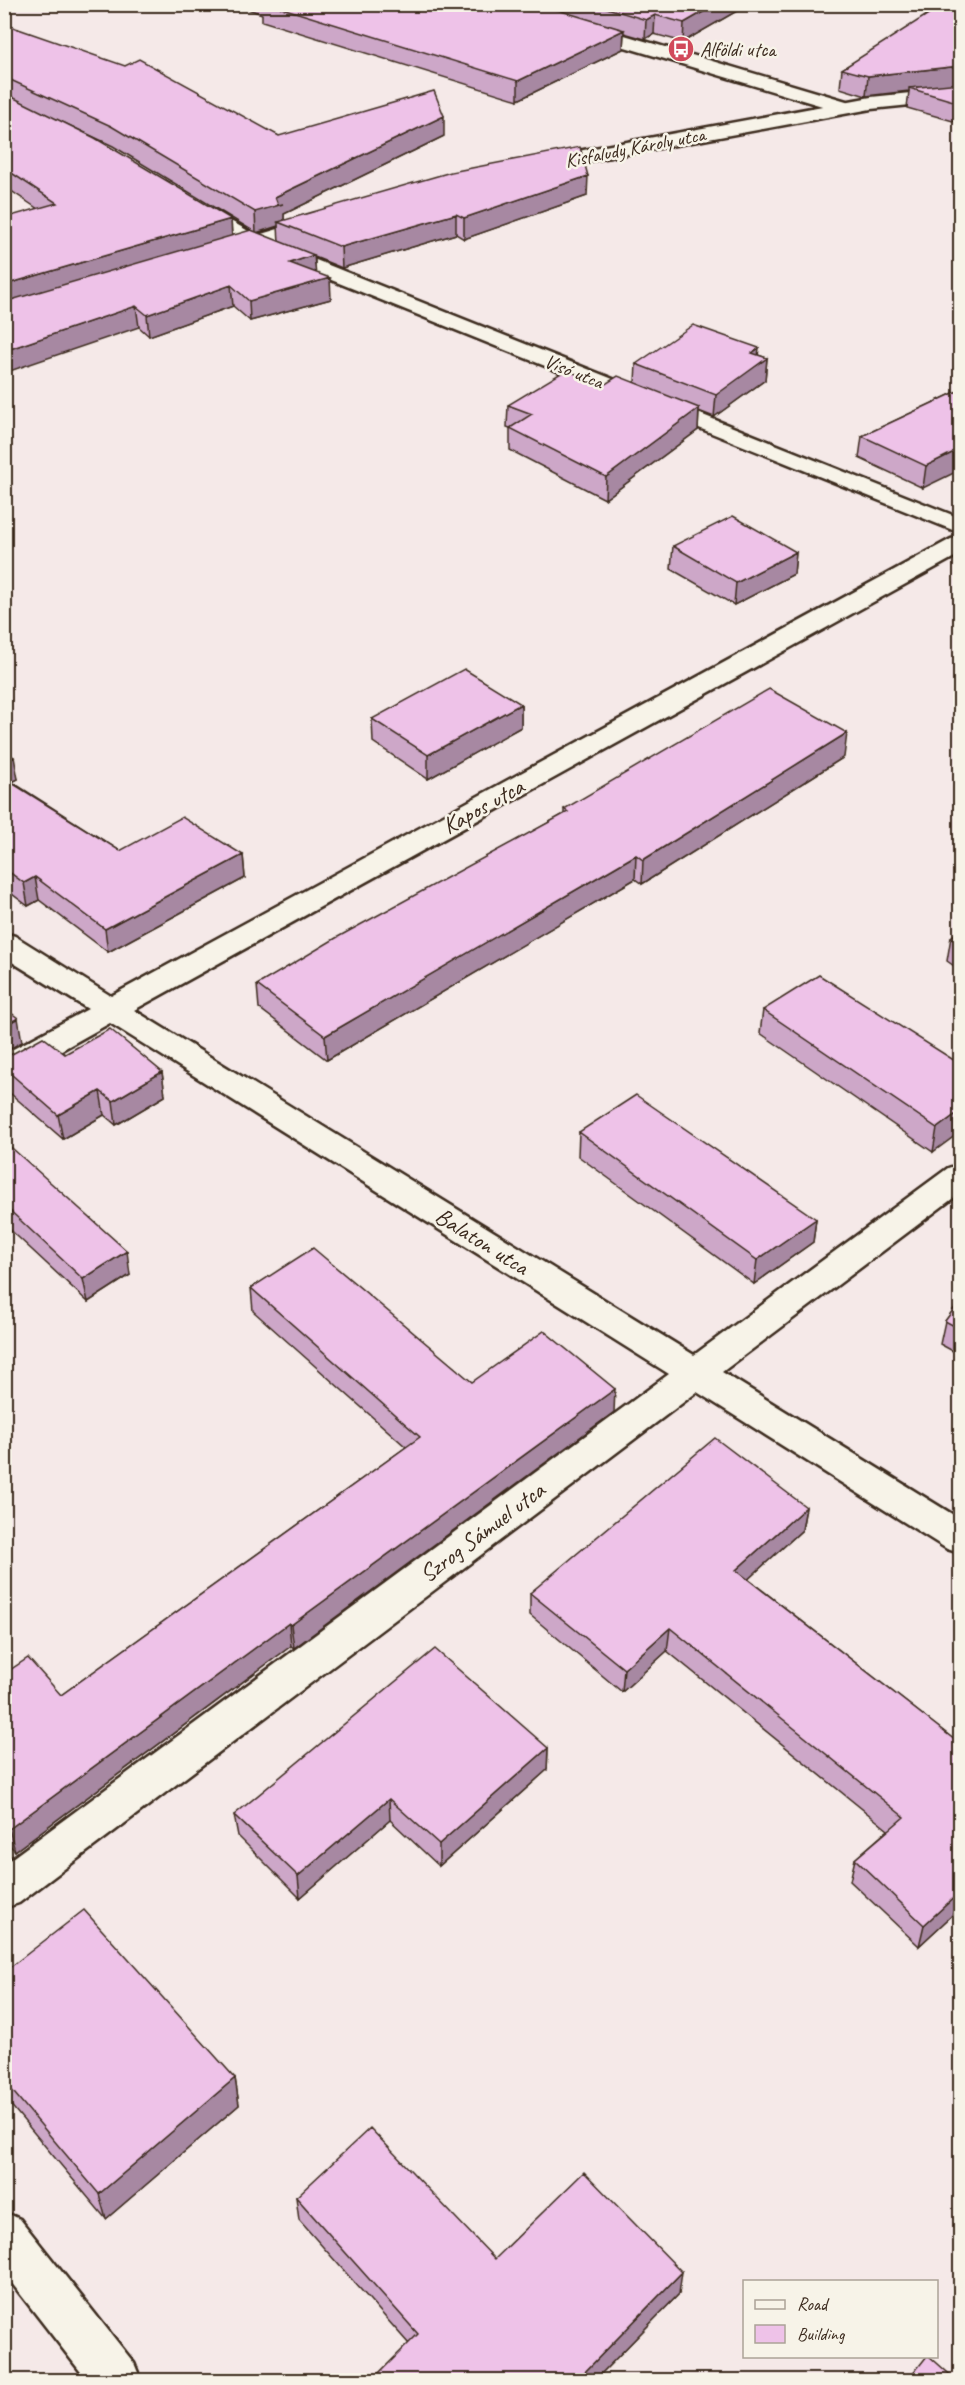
<svg xmlns="http://www.w3.org/2000/svg" width="965" height="2385" font-family="Caveat,sans-serif">
	<style>
		.lines { fill: none; stroke-linecap: round; stroke-linejoin: round }
		.street-casing { stroke: #3b2a1e; stroke-width: 5 }
		.secondary-casing { stroke: #3b2a1e; stroke-width: 5 }
		.street { fill: #f7f3e8; fill-rule: evenodd }
		.secondary { fill: #f7f3e8; fill-rule: evenodd }
		.wall { fill: #cda7c8; stroke: #3b2a1e; stroke-width: 1.5; fill-rule: evenodd }
		.shaded-wall { fill: #a788a2; stroke: #3b2a1e; stroke-width: 1.5 }
		.building { fill: #eec2e8; stroke: #3b2a1e; stroke-width: 1.5 }
		.labels { text-anchor: middle; stroke-width: 5; stroke-linejoin: round; paint-order: stroke }
		.far-poi-label { font-size: 20px; fill: #3b2a1e; stroke: #f7f3e8; text-anchor: start }
		.far-street-label { font-size: 20px; fill: #3b2a1e; stroke: #f7f3e8 }
		.street-label { font-size: 24px; fill: #3b2a1e; stroke: #f7f3e8 }
	</style>
	<rect width="100%" height="100%" fill="#f5e9e8"/>
	<filter id="ink" filterUnits="userSpaceOnUse"><feTurbulence type="fractalNoise" baseFrequency=".0167" numOctaves="2"/><feDisplacementMap in="SourceGraphic" scale="12" xChannelSelector="R" yChannelSelector="G"/><feConvolveMatrix kernelMatrix="1 2 1 2 8 2 1 2 1" color-interpolation-filters="sRGB"/></filter>
	<g filter="url(#ink)">
		<g class="lines">
			<defs>
				<path id="street" d="M492,4h28l333,99 2,4 -2,4h-14l-345,-103z
					M193,200l68,38 699,280v15l-713,-287 -61,-36 -3,-4 3,-4z
					M960,537v17l-826,456 560,345 254,-187 12,-4v29l-238,179 238,147v34l-13,-4 -250,-157 -678,511 -15,5v-44l665,-490 -559,-351 -95,53 -11,3v-25l84,-45 -84,-52v-24l11,3 96,60 840,-457z
					M4,2212l16,7 114,144 7,17h-54l-83,-107z"/>
				<path id="secondary" d="M960,88v12l-89,9 -331,61 -10,-6 10,-6 331,-61z
					M322,216l7,2 3,4 -3,4 -101,30 -7,-2 -3,-4 3,-4z"/>
			</defs>
			<!-- street casing -->
			<use href="#street" class="street-casing"/>
			<!-- secondary casing -->
			<use href="#secondary" class="secondary-casing"/>
			<!-- street -->
			<use href="#street" class="street"/>
			<!-- secondary -->
			<use href="#secondary" class="secondary"/>
		</g>
		<!-- wall -->
		<path class="wall" d="M234,4h515l-66,38 -29,-8 -9,5 -21,-6 -1,16 -105,51 -256,-79v-7z
			M960,4v119l-53,-15 2,-17 -43,5 -26,-8 2,-19z
			M4,24l275,112h165l-160,78v6l303,-24 -123,43 -8,-5 -114,34 -27,-11v15l16,27 -81,22 -17,-15 -84,30 -10,-9 -101,-118 -34,-23zM64,123l49,23 142,86 -23,4 -1,-17zM278,226l1,16 -22,-9z
			M758,355l9,3 -2,22 -51,37 -15,-6 -1,19 -93,69 -95,-49v-22l-3,-1 1,-22 96,-20 31,-3 1,-18z
			M960,390l-37,98 -64,-30 3,-22z
			M673,546l123,6 -2,22 -60,31 -63,-36z
			M521,704v23l-93,52 -55,-37 -1,-23z
			M4,750l14,29 -6,3 108,69 123,4 2,23 -137,74 -69,-52 -11,6 -24,-18z
			M844,757l-202,127 -7,-5 -308,181 -68,-52 -2,-23 307,-171v-5z
			M960,931v39l-13,-9 4,-24z
			M763,1010l197,54 -27,88 -173,-119z
			M65,1054l97,18 3,24 -49,29 -12,-10 -41,24 -59,-51v-32z
			M579,1132l237,87 -3,23 -59,42 -176,-128z
			M4,1141l126,134 -42,27 -84,-78z
			M251,1288l221,94 142,30 -320,236 -3,-2 -276,205 -11,-12v-165l57,21 345,-248 -153,-136z
			M960,1301v54l-20,-11 5,-23z
			M806,1507l-4,23 -54,49 212,165v164l-41,38 -69,-65 5,-22 33,-29 -221,-179 -45,41 -92,-77v-22z
			M548,1748l-1,22 -108,96 -49,-46 -90,78 -62,-62 -4,-21z
			M4,1972l231,106 4,27 -133,114 -102,-122z
			M296,2197l199,62 184,35 -84,86h-223l37,-36 -110,-124z"/>
		<!-- shaded-wall -->
		<path class="shaded-wall" d="M717,4h32l-66,38 1,-19z
			M655,15l-1,19 -9,5 1,-19z
			M624,30l-1,19 -105,51v-19z
			M960,66v20l-51,2v3l-43,5 2,-20z
			M444,116v20l-160,78v10l-6,-2v4l-22,7 -1,-21 20,-15z
			M588,176l-1,20 -123,43v-21z
			M456,214v20l-114,34 -1,-21z
			M231,219l1,21 -228,67v-22z
			M314,255l2,21 -26,-13z
			M330,278l1,21 -81,22 -1,-20z
			M231,285l2,21 -84,30 -2,-21z
			M136,306l3,21 -135,46v-22z
			M759,348l-2,17 10,-7 -2,22 -51,37 2,-22 36,-42z
			M699,408l-1,22 -93,69 1,-22z
			M960,449v21l-37,18 3,-22z
			M796,552l-2,22 -60,31 2,-22z
			M521,704v23l-93,52v-24z
			M847,733l-3,24 -202,127 1,-24z
			M14,757l4,22 -14,7v-25z
			M243,855l2,23 -137,74 -3,-23z
			M636,855l-1,24 -308,181 -2,-24z
			M35,877l4,23 -11,6 -4,-23z
			M18,1018l4,24 -18,10v-26z
			M162,1072l3,24 -49,29 -3,-24z
			M100,1091l4,24 -41,24 -5,-24z
			M960,1111v21l-27,20 4,-24z
			M816,1219l-3,23 -59,42 3,-24z
			M127,1251l3,24 -42,27 -5,-23z
			M615,1389l-1,23 -320,236 -3,-23z
			M806,1507l-4,23 -69,63 3,-23z
			M289,1623l2,23 -276,205 -6,-22z
			M670,1628l-3,23 -45,41 2,-23z
			M548,1748l-1,22 -108,96v-22z
			M389,1799l1,21 -90,78 -2,-22z
			M960,1892v16l-41,38 5,-21z
			M235,2078l4,27 -133,114 -7,-25z
			M682,2272l-3,22 -84,86h-18z"/>
		<!-- building -->
		<path class="building" d="M269,4h269l86,26 -106,51z
			M594,4h123l-33,19 -29,-8 -9,5z
			M944,4h16v62l-92,10 -26,-7z
			M4,24l121,42 14,-7 140,77 155,-45 10,25 -169,81 3,8 5,-1 -28,8 -144,-86 -107,-49z
			M960,83v20l-51,-15z
			M4,93l91,45 136,81 -227,66v-67l53,-15 -53,-35z
			M580,147l8,29 -124,42 -8,-4 -115,33 -63,-25 173,-50z
			M251,230l63,25 -24,8 40,15 -81,23 -18,-16 -84,30 -11,-9 -132,45v-49z
			M693,325l66,23 -7,5 15,5 -51,37 -80,-31z
			M566,370l38,15 14,-9 81,32 -93,69 -96,-49 22,-14 -24,-9z
			M960,390v59l-34,17 -64,-30z
			M733,516l63,36 -60,31 -63,-37z
			M464,669l57,35 -93,51 -56,-36z
			M769,689l78,44 -204,127 -7,-5 -311,181 -68,-51 79,-47 232,-126 -4,-3z
			M4,750l10,7 -10,4z
			M4,778l116,73 62,-34 61,38 -138,74 -70,-52 -11,6 -20,-15z
			M960,931v12l-9,-6z
			M819,975l141,89v47l-23,17 -174,-118z
			M4,1008l14,10 -14,8z
			M110,1029l52,43 -49,29 -13,-10 -42,24 -54,-47v-12l8,-2 31,-17 22,17z
			M636,1095l180,124 -59,41 -178,-128z
			M4,1141l123,110 -44,28 -79,-74z
			M313,1248l159,134 72,-51 71,58 -324,236 -2,-2 -280,206 -5,-5v-150l24,-16 33,37 359,-258 -169,-149z
			M960,1301v28l-15,-8z
			M715,1438l91,69 -70,63 224,174v148l-36,33 -69,-66 49,-42 -234,-189 -46,41 -94,-76z
			M435,1649l113,99 -109,96 -50,-45 -91,77 -64,-61z
			M84,1910l151,168 -136,116 -95,-113v-109z
			M370,2128l125,131 89,-87 98,100 -105,108h-205l46,-46 -122,-137z
			M927,2356h2l27,24h-48z"/>
	</g>
	<!-- icons -->
	<defs>
		<symbol id="bus-disc" viewBox="-11 -11 22 22"><circle r="9.5" fill="#d1495b" stroke="#f7f3e8"/><path d="M-5-6H5V4H4V6H2V4H-2V6H-4V4H-5ZM-3.5-4V0h7V-4ZM-3.5 1.2v1.5H-2V1.2ZM2 1.2v1.5H3.5V1.2Z" fill="#fff"/></symbol>
	</defs>
	<g fill-rule="evenodd">
		<use href="#bus-disc" x="666" y="34" width="30" height="30"/>
	</g>
	<g class="labels">
		<!-- far-poi labels -->
		<g class="far-poi-label">
			<text x="700" y="56">Alföldi utca</text>
		</g>
		<!-- far-street labels -->
		<g class="far-street-label">
			<text transform="translate(635 147) rotate(-11)" y="7">Kisfaludy Károly utca</text>
			<text transform="translate(574 371) rotate(22)" y="7">Visó utca</text>
		</g>
		<!-- street labels -->
		<g class="street-label">
			<text transform="translate(483 806) rotate(-29)" y="8">Kapos utca</text>
			<text transform="translate(482 1241) rotate(32)" y="8">Balaton utca</text>
			<text transform="translate(482 1532) rotate(-37)" y="8">Szrog Sámuel utca</text>
		</g>
	</g>
	<!-- margin -->
	<rect width="965" height="2385" fill="none" stroke="#f7f3e8" stroke-width="24"/>
	<rect x="12" y="12" width="941" height="2361" fill="none" stroke="#3b2a1e" stroke-width="2" filter="url(#ink)"/>
	<!-- legend -->
	<rect x="743" y="2280" width="195" height="78" fill="#f7f3e8" stroke="#aca397" stroke-width="1.5"/>
	<rect x="755" y="2300" width="30" height="9" fill="#f7f3e8" stroke="#aca397" stroke-width="1.5"/>
	<text x="797" y="2310" font-size="18" fill="#3b2a1e">Road</text>
	<rect x="755" y="2325" width="30" height="18" fill="#eec2e8" stroke="#aca397" stroke-width="1.5"/>
	<text x="797" y="2340" font-size="18" fill="#3b2a1e">Building</text>
</svg>
